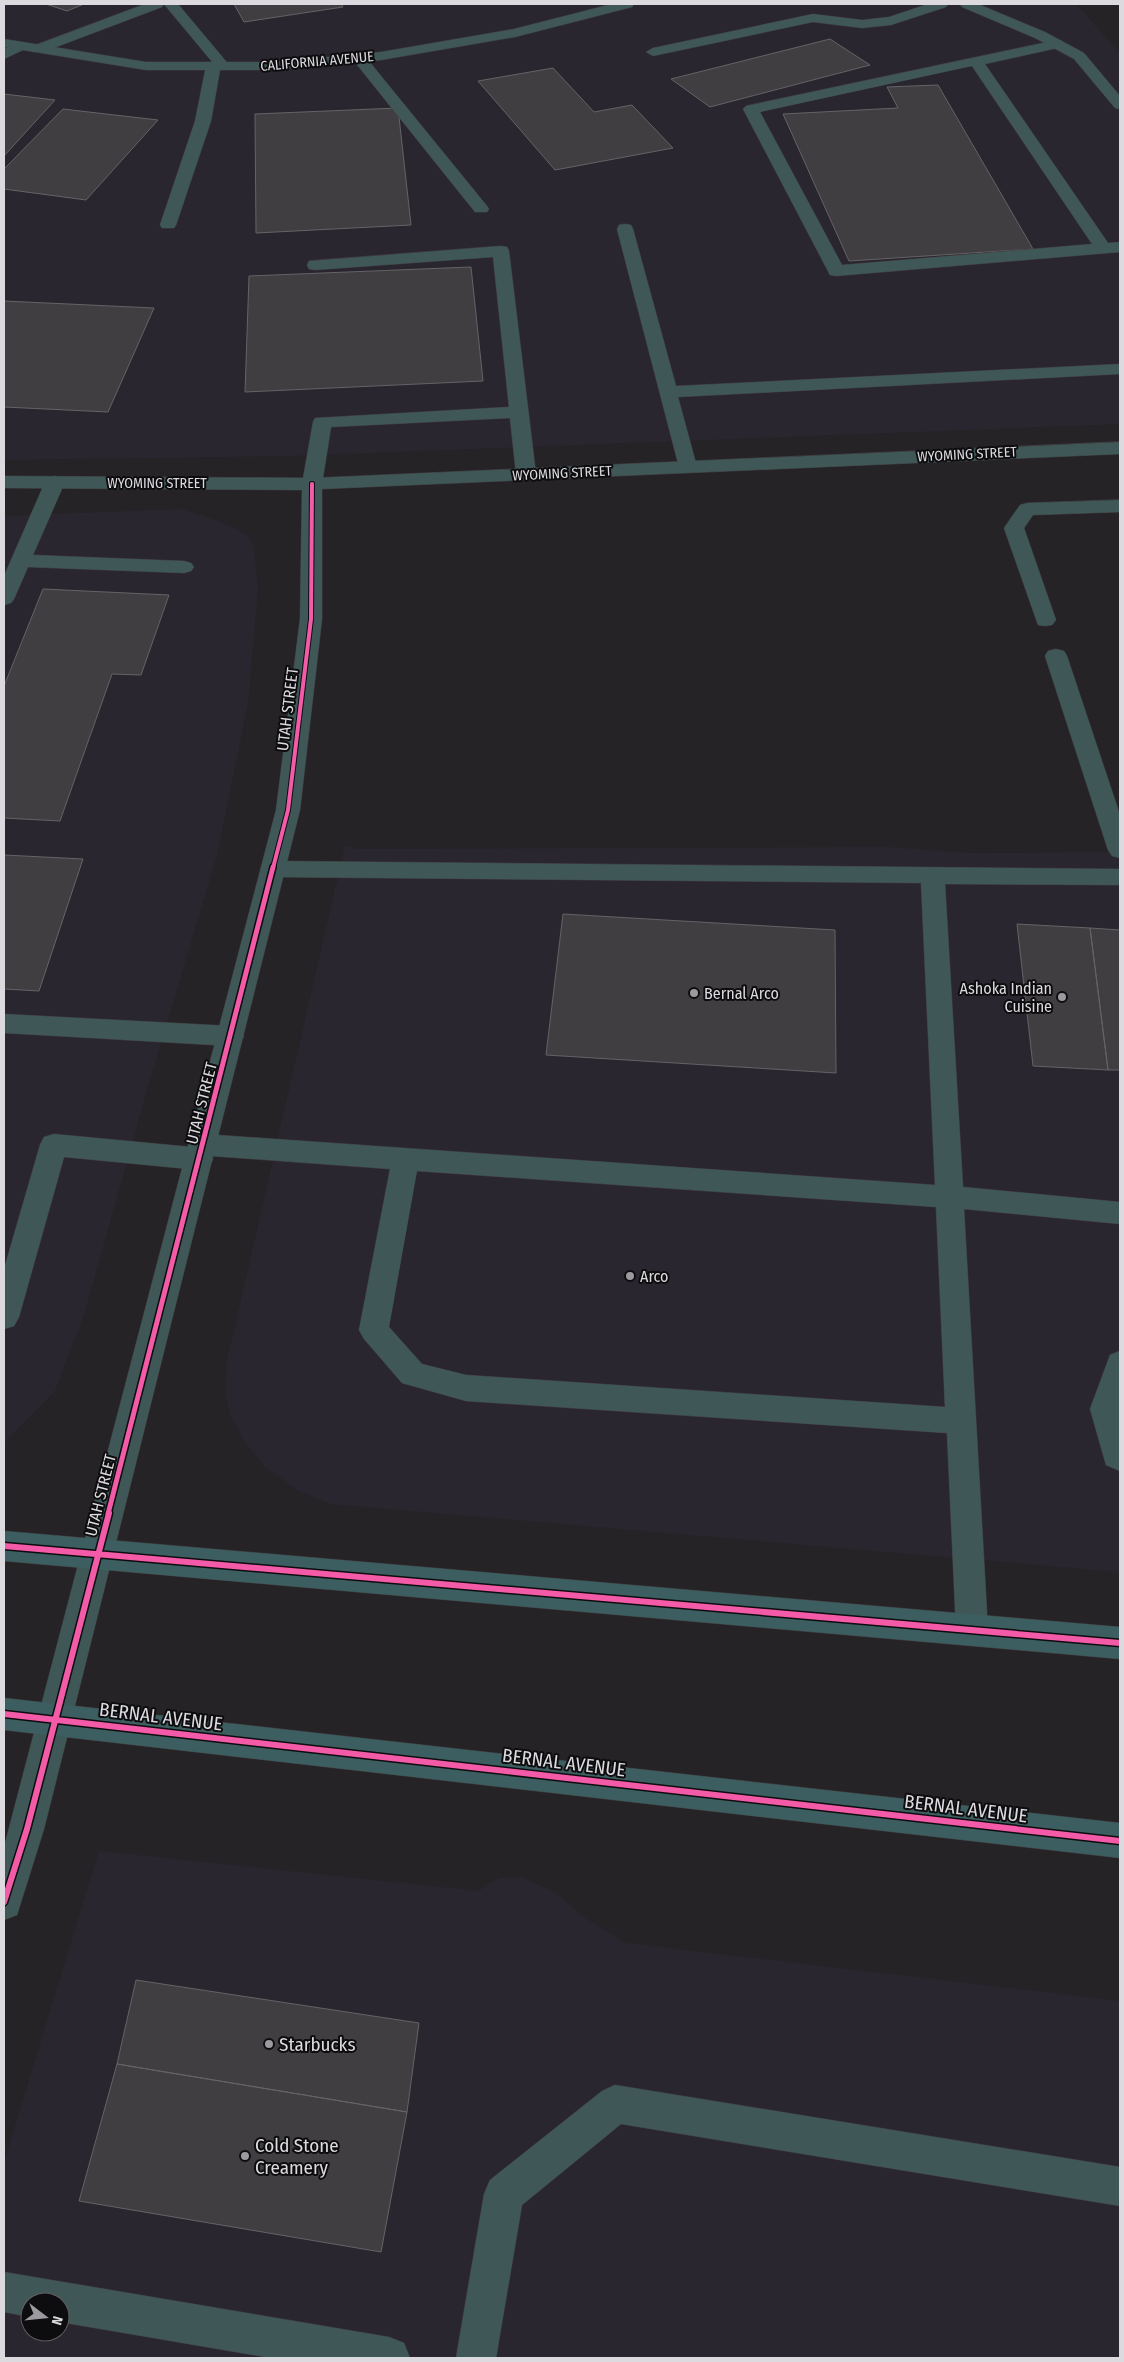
<svg xmlns="http://www.w3.org/2000/svg" width="1124" height="2362" font-family="'Fira Sans Condensed',sans-serif">
	<style>
		.built { fill: #2a2630; fill-rule: evenodd }
		.building { fill: #403e40; stroke: #656366 }
		.lines { fill: none; stroke-linecap: round; stroke-linejoin: round }
		.service-casing { stroke: #3f3d3f; stroke-width: 1 }
		.minor-casing { stroke: #3f3d3f; stroke-width: 1 }
		.secondary-casing { stroke: #3f3d3f; stroke-width: 1 }
		.service { fill: #405758; fill-rule: evenodd }
		.minor { fill: #405758; fill-rule: evenodd }
		.secondary { fill: #3d5e60; fill-rule: evenodd }
		.cycleway-far2-casing { stroke: #0d0c0e; stroke-width: 6 }
		.cycleway-far1-casing { stroke: #0d0c0e; stroke-width: 8 }
		.cycleway-casing { stroke: #0d0c0e; stroke-width: 9 }
		.cycleway-far2 { stroke: #f35aa7; stroke-width: 4 }
		.cycleway-far1 { stroke: #f35aa7; stroke-width: 5 }
		.cycleway { stroke: #f35aa7; stroke-width: 6 }
		.poi-dot { fill: #9c9a9e; stroke: #0d0c0e; stroke-width: 2 }
		.labels { text-anchor: middle; stroke-width: 4; stroke-linejoin: round; paint-order: stroke }
		.far-street-label { font-size: 14px; fill: #dcdade; stroke: #0d0c0e }
		.street-label { font-size: 16px; fill: #dcdade; stroke: #0d0c0e }
		.poi-label { font-size: 16px; fill: #dcdade; stroke: #0d0c0e; text-anchor: start }
		.near-street-label { font-size: 19px; fill: #dcdade; stroke: #0d0c0e }
		.near-poi-label { font-size: 19px; fill: #dcdade; stroke: #0d0c0e; text-anchor: start }
	</style>
	<rect width="100%" height="100%" fill="#252326"/>
	<!-- built -->
	<path class="built" d="M4,4h1072l44,49v371l-833,32 -283,4z
		M183,509l48,17 19,11 4,12 4,39 -10,116 -32,155 -67,224 -65,232 -29,76 -51,52v-927z
		M345,845l11,4 531,-2 85,6 148,-1v720l-789,-68 -34,-14 -32,-23 -21,-26 -14,-26 -4,-20 1,-34z
		M99,1851l379,40 21,-13 23,-1 32,15 33,27 38,24 495,58v357h-1116v-196zM30,2302h30v30h-30z"/>
	<!-- building -->
	<path class="building" d="M46,4h38l-17,7z
		M234,4h107l2,3 -99,15z
		M830,39l40,26 -160,42 -39,-28z
		M553,68l41,44 38,-7 41,43 -118,22 -77,-89z
		M938,85l95,164 -184,12 -66,-147 115,-6 -11,-21z
		M4,94l51,6 -51,56z
		M398,108l13,117 -155,8 -1,-119z
		M63,109l95,11 -72,80 -82,-11v-20z
		M471,267l12,114 -238,11 4,-116z
		M4,301l150,7 -46,104 -104,-5z
		M43,589l126,6 -28,80 -29,-1 -52,147 -56,-3v-132z
		M4,855l79,4 -44,132 -35,-2z
		M563,914l272,16 1,143 -290,-18z
		M1017,924l73,4 18,142 -75,-4z
		M1090,928l30,2v140h-12z
		M136,1980l283,43 -12,89 -290,-48z
		M117,2064l290,48 -26,140 -302,-51z"/>
	<g class="lines">
		<defs>
			<path id="service" d="M145,4h19l-2,3 -119,45h-10l-2,-3 2,-3z
				M164,4h14l52,62 -2,3 -8,1 -9,51 -35,104 -2,3h-12l-2,-3 35,-104 11,-55 6,-4z
				M928,4h20l-2,3 -55,18 -29,3 -49,-6 -160,34 -7,-4 7,-4 160,-34 49,6 27,-3z
				M1057,40l5,1 2,3 -2,3 -77,17 123,179 12,-1v10l-284,24 -6,-1 -87,-166 3,-3zM972,66l120,178 -250,21 -82,-153z
				M20,42l7,4 -2,3 -21,10v-10z
				M359,54l5,1 123,151 2,3 -2,3h-12l-121,-151 -2,-3z
				M625,224l6,1 2,4 43,157 444,-22v10l-442,23 19,70 -3,4h-14l-63,-242 2,-4z
				M501,246l6,1 2,4 27,223 -3,4h-14l-3,-4 -6,-56 -179,9 -9,57 -3,4h-14l-3,-4 11,-62 2,-4 194,-11 -16,-150 -178,13 -6,-1 -2,-4 2,-4z
				M55,476l7,2 3,4 -32,73 151,6 7,2 3,4 -3,4 -7,2 -156,-6 -14,32 -3,4 -7,2v-29l41,-94 3,-4z
				M1120,500v12l-87,3 -9,13 32,92 -4,5 -7,1 -7,-1 -34,-97 16,-23 7,-2z
				M1056,649l8,2 3,5 53,159v43l-8,-2 -4,-6 -63,-194 3,-5z
				M273,861l847,8v16l-175,-1 18,303 157,15v22l-156,-15 24,421 -4,11 -12,5 -12,-5 -4,-11 -9,-197 -481,-32 -64,-18 -38,-44 -5,-9 31,-161 -179,-13 2,3 -4,8 -10,3 -135,-13 -45,160 -5,9 -10,3v-60l36,-124 4,-8 10,-3 137,13 -2,-2 4,-8 10,-3 732,51 -14,-302 -648,-6 -8,-2 -4,-6 4,-6zM417,1171l519,36 9,200 -479,-32 -44,-11 -33,-37z
				M4,1014l227,12 9,3 4,7 -4,7 -9,3 -227,-13z
				M1120,1351v120l-14,-6 -16,-56 20,-54z
				M615,2085l505,82v39l-499,-82 -99,81 -26,153h-40l28,-164 6,-14 112,-89z
				M4,2272l385,65 15,6 6,15h-139l-211,-36v-20h-30v15l-26,-5z"/>
			<path id="minor" d="M612,4h22l-2,3 -117,30 -134,23 -107,10h-128l-142,-23v-8l142,23h128l107,-10 133,-23z
				M960,4h18l67,28 39,21 36,43v13l-5,-1 -41,-49 -39,-21 -73,-31z
				M1120,442v12l-798,35v130l-22,191 -256,1019 -27,86 -13,5v-73l272,-1037 24,-191 2,-129 -298,-2v-12l308,2z"/>
			<path id="secondary" d="M4,1531l1116,96v32l-1116,-98z
				M4,1698l1116,125v35l-1116,-128z"/>
		</defs>
		<!-- service casing -->
		<use href="#service" class="service-casing"/>
		<!-- minor casing -->
		<use href="#minor" class="minor-casing"/>
		<!-- secondary casing -->
		<use href="#secondary" class="secondary-casing"/>
		<!-- service -->
		<use href="#service" class="service"/>
		<!-- minor -->
		<use href="#minor" class="minor"/>
		<!-- secondary -->
		<use href="#secondary" class="secondary"/>
		<defs>
			<path id="cycleway-far2" d="M273,868l15,-58 23,-191 1,-135"/>
			<path id="cycleway-far1" d="M108,1514l165,-647"/>
			<path id="cycleway" d="M4,1546l1116,97
				M4,1714l1116,127
				M4,1902l23,-73 82,-316"/>
		</defs>
		<!-- cycleway-far2 casing -->
		<use href="#cycleway-far2" class="cycleway-far2-casing"/>
		<!-- cycleway-far1 casing -->
		<use href="#cycleway-far1" class="cycleway-far1-casing"/>
		<!-- cycleway casing -->
		<use href="#cycleway" class="cycleway-casing"/>
		<!-- cycleway-far2 -->
		<use href="#cycleway-far2" class="cycleway-far2"/>
		<!-- cycleway-far1 -->
		<use href="#cycleway-far1" class="cycleway-far1"/>
		<!-- cycleway -->
		<use href="#cycleway" class="cycleway"/>
	</g>
	<!-- markers -->
	<g class="poi-dot">
		<circle cx="694" cy="993" r="5"/>
		<circle cx="1062" cy="997" r="5"/>
		<circle cx="630" cy="1276" r="5"/>
		<circle cx="269" cy="2044" r="5"/>
		<circle cx="245" cy="2156" r="5"/>
	</g>
	<g class="labels">
		<!-- far-street labels -->
		<g class="far-street-label">
			<text transform="translate(317 61) rotate(-5)" y="5">CALIFORNIA AVENUE</text>
			<text transform="translate(967 454) rotate(-3)" y="5">WYOMING STREET</text>
			<text transform="translate(562 473) rotate(-3)" y="5">WYOMING STREET</text>
			<text x="157" y="488">WYOMING STREET</text>
		</g>
		<!-- street labels -->
		<g class="street-label">
			<text transform="translate(287 709) rotate(-83)" y="6">UTAH STREET</text>
			<text transform="translate(201 1103) rotate(-76)" y="6">UTAH STREET</text>
			<text transform="translate(100 1495) rotate(-76)" y="6">UTAH STREET</text>
		</g>
		<!-- poi labels -->
		<g class="poi-label">
			<text x="1052" y="994" text-anchor="end">Ashoka Indian<tspan x="1052" dy="18">Cuisine</tspan></text>
			<text x="704" y="999">Bernal Arco</text>
			<text x="640" y="1282">Arco</text>
		</g>
		<!-- near-street labels -->
		<g class="near-street-label">
			<text transform="translate(161 1716) rotate(7)" y="7">BERNAL AVENUE</text>
			<text transform="translate(564 1762) rotate(7)" y="7">BERNAL AVENUE</text>
			<text transform="translate(966 1808) rotate(7)" y="7">BERNAL AVENUE</text>
		</g>
		<!-- near-poi labels -->
		<g class="near-poi-label">
			<text x="279" y="2051">Starbucks</text>
			<text x="255" y="2152">Cold Stone<tspan x="255" dy="22">Creamery</tspan></text>
		</g>
	</g>
	<!-- border -->
	<rect width="1124" height="2362" fill="none" stroke="#dcdade" stroke-width="10"/>
	<!-- north arrow -->
	<g transform="translate(45 2317) rotate(106)"><circle r="24" fill="#0d0c0e" stroke="#605e61"/>
	<path d="M0-4L9 19L0 12L-9 19Z" fill="#9c9a9e"/>
	<text y="-8" font-size="14" font-weight="bold" text-anchor="middle" fill="#dcdade">N</text>
	</g>
</svg>
